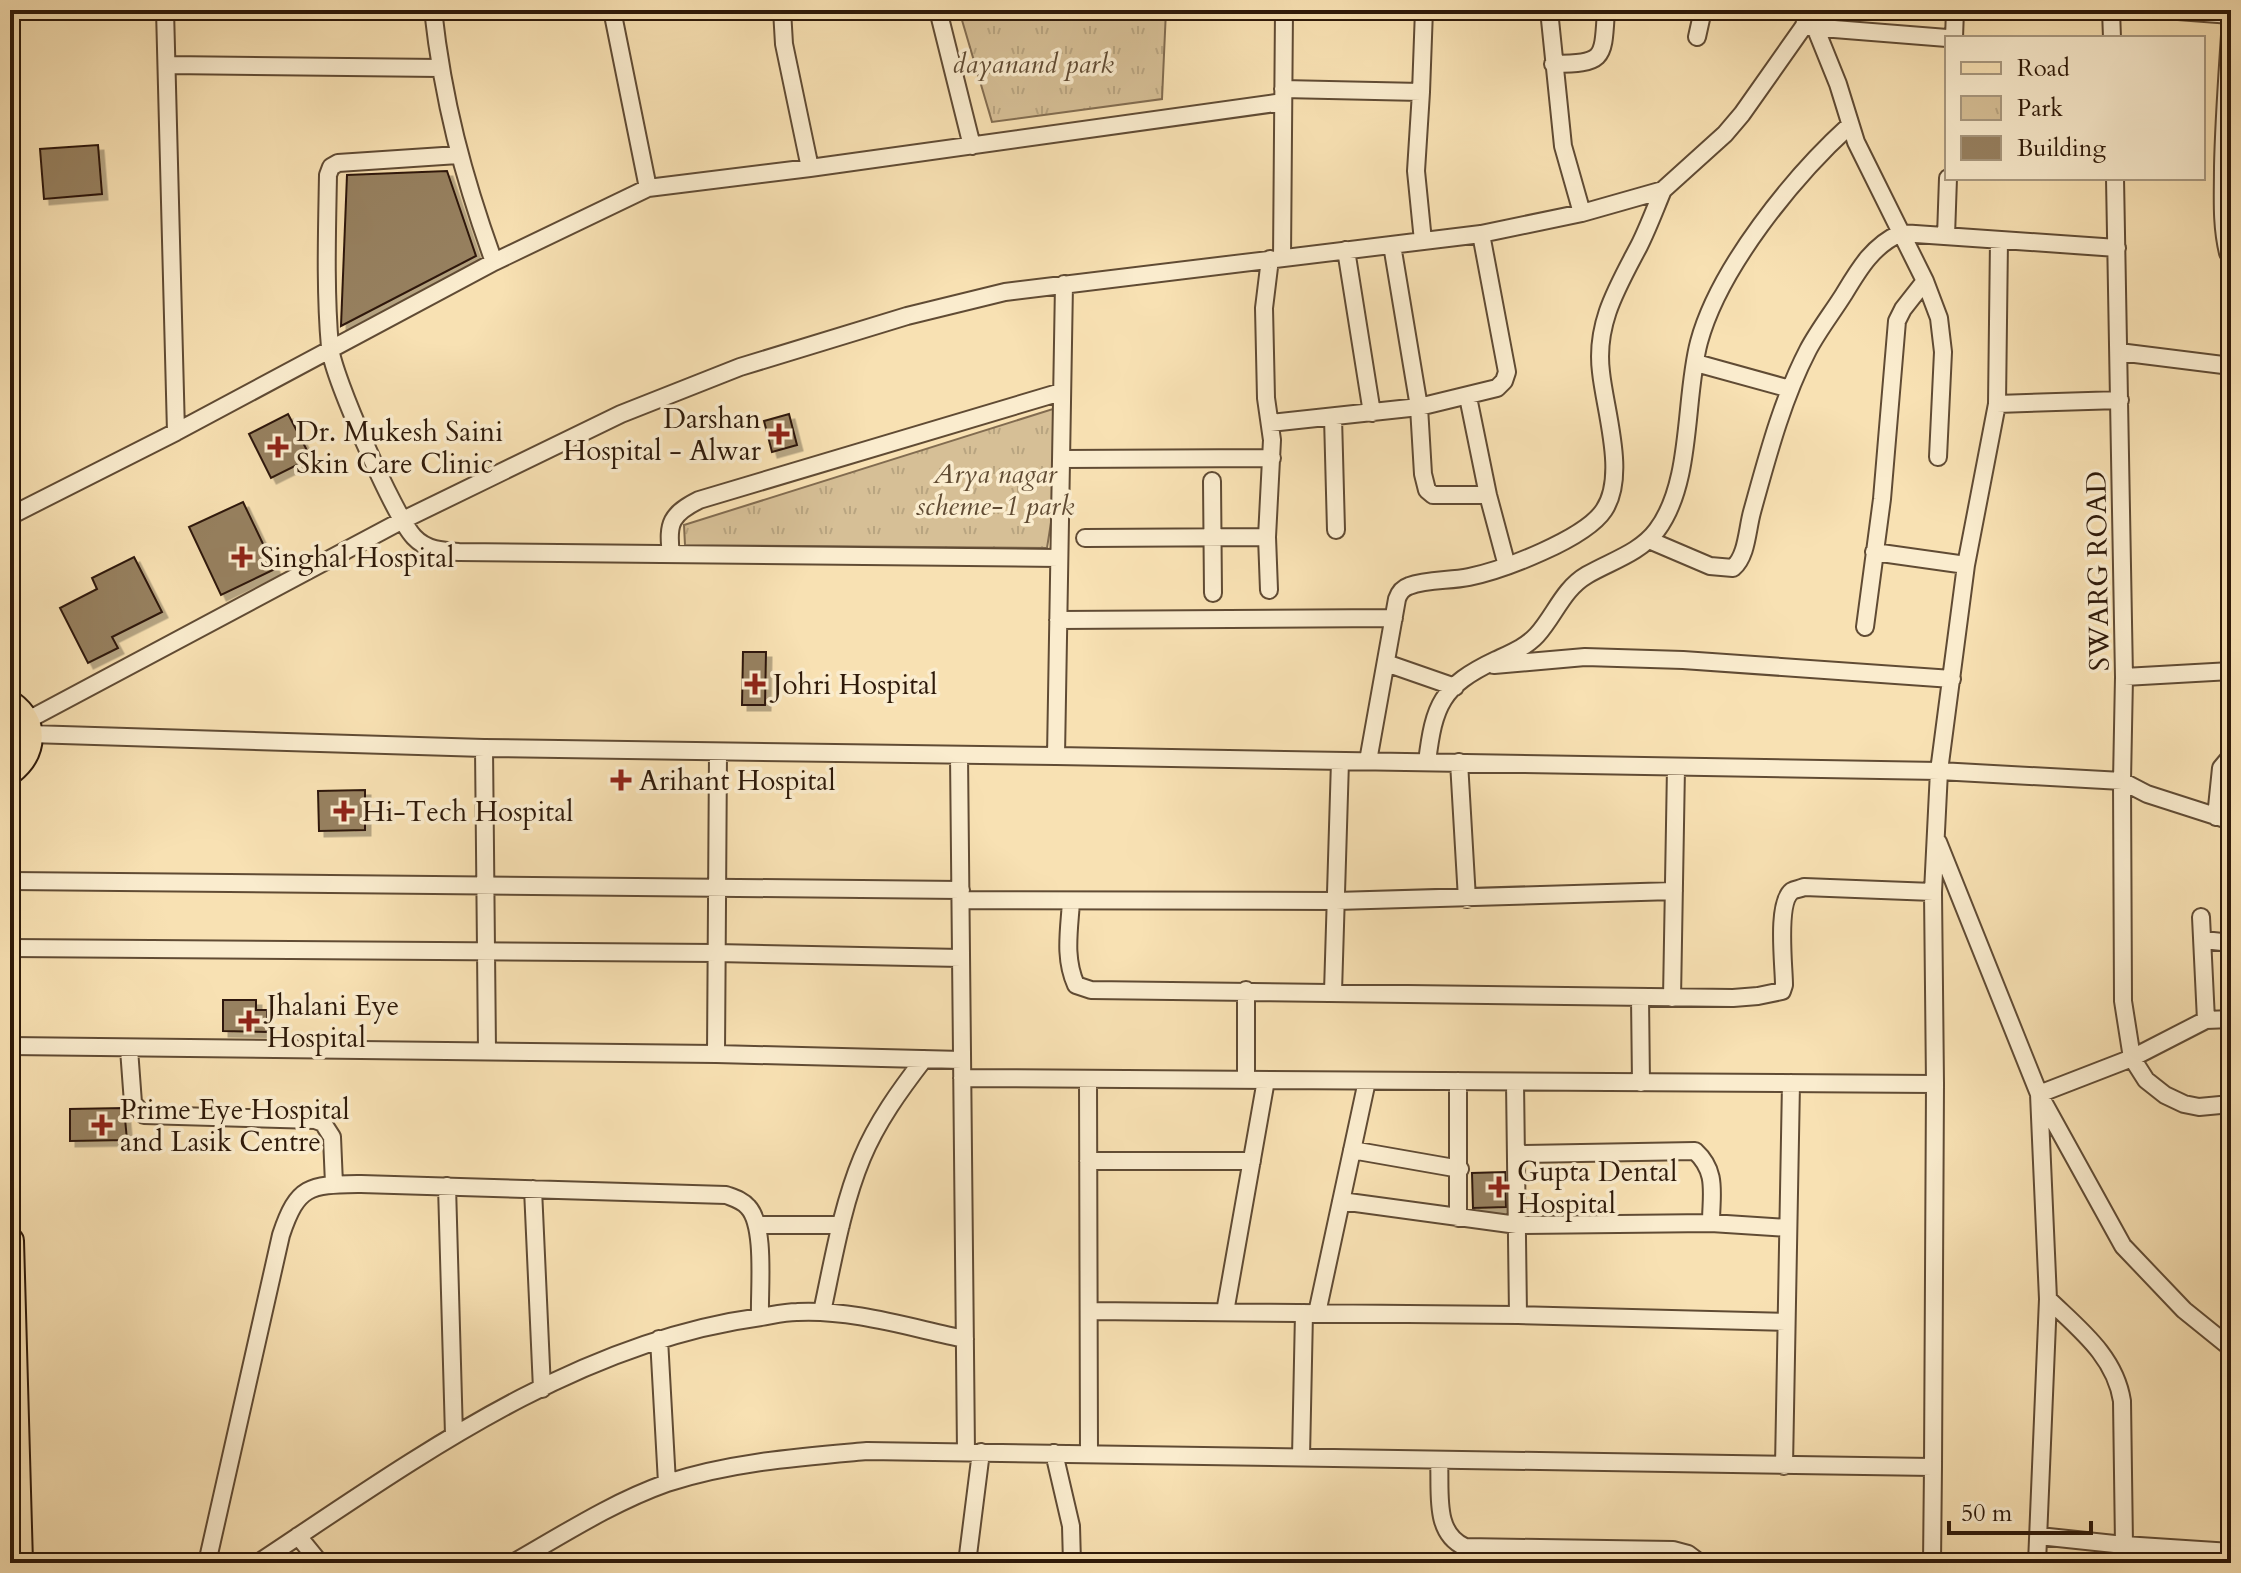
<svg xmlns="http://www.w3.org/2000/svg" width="2241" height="1573" font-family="Cardo,serif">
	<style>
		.park { fill: url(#park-tufts); stroke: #826c50; stroke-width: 2 }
		.building { fill: #978161; stroke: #2e1909; stroke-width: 2; filter: url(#shadow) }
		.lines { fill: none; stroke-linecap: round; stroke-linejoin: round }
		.street-casing { stroke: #604b34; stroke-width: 20 }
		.primary-casing { stroke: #2e1909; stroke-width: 30 }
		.street { stroke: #faecce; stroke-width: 16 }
		.primary { stroke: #f8e1b3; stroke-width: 26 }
		.poi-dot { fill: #8f2418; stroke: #faecce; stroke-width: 3 }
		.labels { text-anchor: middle; stroke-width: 7; stroke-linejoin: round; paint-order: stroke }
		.park-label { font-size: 28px; font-style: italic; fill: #604b33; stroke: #faecce }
		.poi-label { font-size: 28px; fill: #2e1909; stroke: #faecce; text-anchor: start }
		.street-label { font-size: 28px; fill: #2e1909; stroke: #faecce }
	</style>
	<defs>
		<pattern id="park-tufts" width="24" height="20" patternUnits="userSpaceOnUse" patternTransform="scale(2)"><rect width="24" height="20" fill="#d6bf96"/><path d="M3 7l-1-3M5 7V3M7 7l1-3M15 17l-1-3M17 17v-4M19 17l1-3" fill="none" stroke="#b8a480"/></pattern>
		<filter id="shadow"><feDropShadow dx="5.5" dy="5.5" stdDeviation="0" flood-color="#0004"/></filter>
	</defs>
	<rect width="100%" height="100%" fill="#f8e1b3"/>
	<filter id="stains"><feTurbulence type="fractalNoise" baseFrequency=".0025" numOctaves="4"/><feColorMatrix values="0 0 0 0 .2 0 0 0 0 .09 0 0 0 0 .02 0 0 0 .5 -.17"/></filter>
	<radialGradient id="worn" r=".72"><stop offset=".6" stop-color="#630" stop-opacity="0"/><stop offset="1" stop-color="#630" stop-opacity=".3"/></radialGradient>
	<!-- park -->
	<path class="park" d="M959,10h207l-4,89 -170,23z
		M1056,408l5,51 -14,89 -362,-3 -1,-20z"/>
	<!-- building -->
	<path class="building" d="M98,145l4,49 -58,5 -4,-50z
		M447,171l29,85 -135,70 6,-151z
		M288,414l23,44 -40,20 -22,-44z
		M789,414l8,31 -25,7 -8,-31z
		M243,502l32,67 -54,26 -32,-68z
		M134,557l28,55 -50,25 6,11 -30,15 -28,-55 37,-19 -5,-11z
		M743,652h23l-1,53h-23z
		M365,790v40l-46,1 -1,-40z
		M223,1000h33v10h11v22l-44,-1z
		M124,1108l3,32 -57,1v-32z
		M1505,1172l1,35 -33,1 -1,-35z"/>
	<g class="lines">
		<defs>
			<path id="street" d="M433,10c10,91 30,166 61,252
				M612,10l36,178
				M782,10l2,34 26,124
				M938,10l34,136
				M1549,10l14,136 19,67
				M2111,10l1,28
				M2165,10l66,5
				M2231,19c-3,49 -7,98 -8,148 0,29 -2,57 5,86l3,1
				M1809,27l138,11
				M1815,27l23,57 18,58 69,139 14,37 4,34 -5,105
				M1697,37l6,-27
				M1954,38l1,-28
				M1553,64c52,-1 50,-4 53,-54
				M168,65l272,3
				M1283,89l138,3 3,-82
				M1421,92l-5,79 7,70
				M458,155l-120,8 -7,4 -3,8c-1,55 -3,117 2,172 2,28 65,170 84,190 12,13 28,14 45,15l600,6
				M1946,236l2,-58
				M1999,240l-2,164 -31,161 -27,206 183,10 2,-104 -9,-499
				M1392,245l27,162 4,67 4,16 6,5h55
				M1346,250l26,163
				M1282,258l2,-248
				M2119,352l112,14
				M1696,363l94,26
				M1468,397l20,98 19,71
				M1997,404l123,-4
				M1333,417l3,113
				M1270,423l149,-16 78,-19 7,-7 3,-9 -26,-138
				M176,432l318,-170 154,-74 162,-20 473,-66
				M1061,459l211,-1
				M1212,481l1,112
				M10,516l166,-84 -11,-422
				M1085,538l182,-1
				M1649,540l61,26 23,2c14,-12 14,-38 19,-56 15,-54 30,-112 56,-162 10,-19 24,-37 36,-56 15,-25 29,-49 57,-61l216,15
				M1874,552l92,13
				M671,554c-4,-31 0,-40 28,-54l362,-108
				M1269,590l-2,-53 5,-97 -6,-42 -2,-90 6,-49
				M1058,620l336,-2
				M1865,627l17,-128 15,-178 6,-12 22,-28
				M1386,663l69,24
				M1494,665l91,-8 98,3 269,19
				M2124,677l107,-6
				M26,721l375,-200 220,-107 119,-47 167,-51 98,-24 476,-58 101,-21 81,-23 62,-56 17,-20 62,-88 4,-16
				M30,734l454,14 572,8 8,-472
				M484,748l3,303
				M959,755l7,697
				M1368,761l29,-162c2,-6 6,-11 12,-13 18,-7 41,-5 60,-9 34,-7 116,-38 135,-67 23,-34 1,-99 -3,-138 -6,-48 16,-84 38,-126 9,-18 16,-37 24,-56
				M1427,762c7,-57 14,-76 69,-102 15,-7 30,-13 41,-25 18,-20 26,-46 50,-60 24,-14 53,-22 70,-45 36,-48 27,-132 42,-188 20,-74 94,-165 150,-216
				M1459,762l8,137
				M2216,817l5,-49 10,-12
				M2231,821l-84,-27 -25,-13 1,220 9,57 14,22 19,15 19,9 15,3 32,-3
				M1938,842l101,252 84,152 61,64 47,38
				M10,881l951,9
				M961,900l375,1 338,-10
				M1071,902c-2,30 -7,56 5,83l15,5 642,8 25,-2 24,-5 2,-6c0,-19 -8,-82 8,-94 3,-2 8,-2 12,-4l129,5
				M2201,917l5,103
				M2204,940l27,3
				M10,948l706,5 245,5
				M1246,990v90
				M1333,992l7,-231
				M1640,997l1,86
				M1672,998l4,-231
				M10,1046l706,8 246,6
				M129,1049l4,54 11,12 171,5 8,3 9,14 2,47
				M716,1054l2,-302
				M962,1078l973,6
				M1088,1079l1,375
				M1458,1081v137
				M1515,1082l3,233
				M1352,1150l108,19
				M1517,1154l178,-3c23,21 16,43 16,72
				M1088,1161h164
				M447,1186l7,249
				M533,1189l9,200
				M1341,1201l176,24 194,-2 77,5
				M758,1225h83
				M2048,1299c31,30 67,57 74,102l2,144
				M1089,1311l429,4 267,7
				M822,1312c11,-51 20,-106 40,-154 15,-36 38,-68 62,-99
				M1225,1312l41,-232
				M1317,1313l50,-232
				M659,1339l8,144
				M1054,1453l17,73 1,37
				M1301,1457l3,-144
				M1439,1461c2,31 -6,72 26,86l208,3 15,4 12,9
				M1784,1466l7,-383
				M298,1536l22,27
				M2039,1536l85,9 107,7
				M207,1563l74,-328c17,-51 29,-50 80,-51l365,11c8,3 16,5 22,12 18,19 11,83 12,110
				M258,1563c154,-102 315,-221 503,-246 12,-2 24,-5 36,-5 55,-3 114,16 168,27
				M513,1563c49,-28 100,-61 154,-80 64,-21 133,-26 200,-32l1066,16 2,-383 -2,-192 6,-121 -883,-15
				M967,1563l14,-111
				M1932,1563l1,-96
				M2037,1563l11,-264 -9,-205 93,-36 74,-38 25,-1"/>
			<path id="primary" d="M10,704c26,19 24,48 0,67
				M10,1241l9,322"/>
		</defs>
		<!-- street casing -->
		<use href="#street" class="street-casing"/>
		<!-- primary casing -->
		<use href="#primary" class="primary-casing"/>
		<!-- street -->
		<use href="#street" class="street"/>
		<!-- primary -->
		<use href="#primary" class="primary"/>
	</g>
	<!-- markers -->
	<g class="poi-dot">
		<path d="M775 422h8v8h8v8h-8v8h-8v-8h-8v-8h8z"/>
		<path d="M274 435h8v8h8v8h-8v8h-8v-8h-8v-8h8z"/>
		<path d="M238 545h8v8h8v8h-8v8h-8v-8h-8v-8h8z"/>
		<path d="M751 672h8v8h8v8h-8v8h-8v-8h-8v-8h8z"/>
		<path d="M617 768h8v8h8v8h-8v8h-8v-8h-8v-8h8z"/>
		<path d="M340 799h8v8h8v8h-8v8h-8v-8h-8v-8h8z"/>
		<path d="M245 1009h8v8h8v8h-8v8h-8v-8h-8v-8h8z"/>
		<path d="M98 1113h8v8h8v8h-8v8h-8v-8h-8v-8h8z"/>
		<path d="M1495 1175h8v8h8v8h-8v8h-8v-8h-8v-8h8z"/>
	</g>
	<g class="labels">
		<!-- park labels -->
		<g class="park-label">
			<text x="1033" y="73">dayanand park</text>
			<text x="995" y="483">Arya nagar<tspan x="995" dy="32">scheme-1 park</tspan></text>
		</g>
		<!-- poi labels -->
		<g class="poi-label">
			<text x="761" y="428" text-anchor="end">Darshan<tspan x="761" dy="32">Hospital - Alwar</tspan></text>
			<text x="296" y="441">Dr. Mukesh Saini<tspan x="296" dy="32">Skin Care Clinic</tspan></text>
			<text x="260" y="567">Singhal Hospital</text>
			<text x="773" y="694">Johri Hospital</text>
			<text x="639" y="790">Arihant Hospital</text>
			<text x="362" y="821">Hi-Tech Hospital</text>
			<text x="267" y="1015">Jhalani Eye<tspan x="267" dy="32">Hospital</tspan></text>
			<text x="120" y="1119">Prime Eye Hospital<tspan x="120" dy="32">and Lasik Centre</tspan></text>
			<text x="1517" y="1181">Gupta Dental<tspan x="1517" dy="32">Hospital</tspan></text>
		</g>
		<!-- street labels -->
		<g class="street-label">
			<text transform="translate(2097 571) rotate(-91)" y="10">SWARG ROAD</text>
		</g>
	</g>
	<!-- margin -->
	<rect width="2241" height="1573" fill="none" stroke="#f8e1b3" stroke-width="40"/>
	<rect x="12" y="12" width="2217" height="1549" fill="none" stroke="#2e1909" stroke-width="4"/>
	<rect x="20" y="20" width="2201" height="1533" fill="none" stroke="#2e1909" stroke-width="2"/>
	<!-- legend -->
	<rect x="1945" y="36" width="260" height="144" fill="#faecce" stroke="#a8987f" stroke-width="2"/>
	<rect x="1961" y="62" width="40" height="12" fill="#f8e1b3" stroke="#a8987f" stroke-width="2"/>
	<text x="2017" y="76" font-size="24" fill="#2e1909">Road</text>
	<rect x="1961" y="96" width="40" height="24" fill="url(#park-tufts)" stroke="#a8987f" stroke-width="2"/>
	<text x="2017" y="116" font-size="24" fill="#2e1909">Park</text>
	<rect x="1961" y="136" width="40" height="24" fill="#978161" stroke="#a8987f" stroke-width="2"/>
	<text x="2017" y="156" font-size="24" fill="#2e1909">Building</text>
	<!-- scale -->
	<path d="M1949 1521v12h142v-12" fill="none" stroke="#2e1909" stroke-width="4"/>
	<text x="1961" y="1521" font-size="24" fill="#2e1909" stroke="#faecce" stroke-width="6" paint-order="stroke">50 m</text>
	<rect width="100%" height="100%" filter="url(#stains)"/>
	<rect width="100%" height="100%" fill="url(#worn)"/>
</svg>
